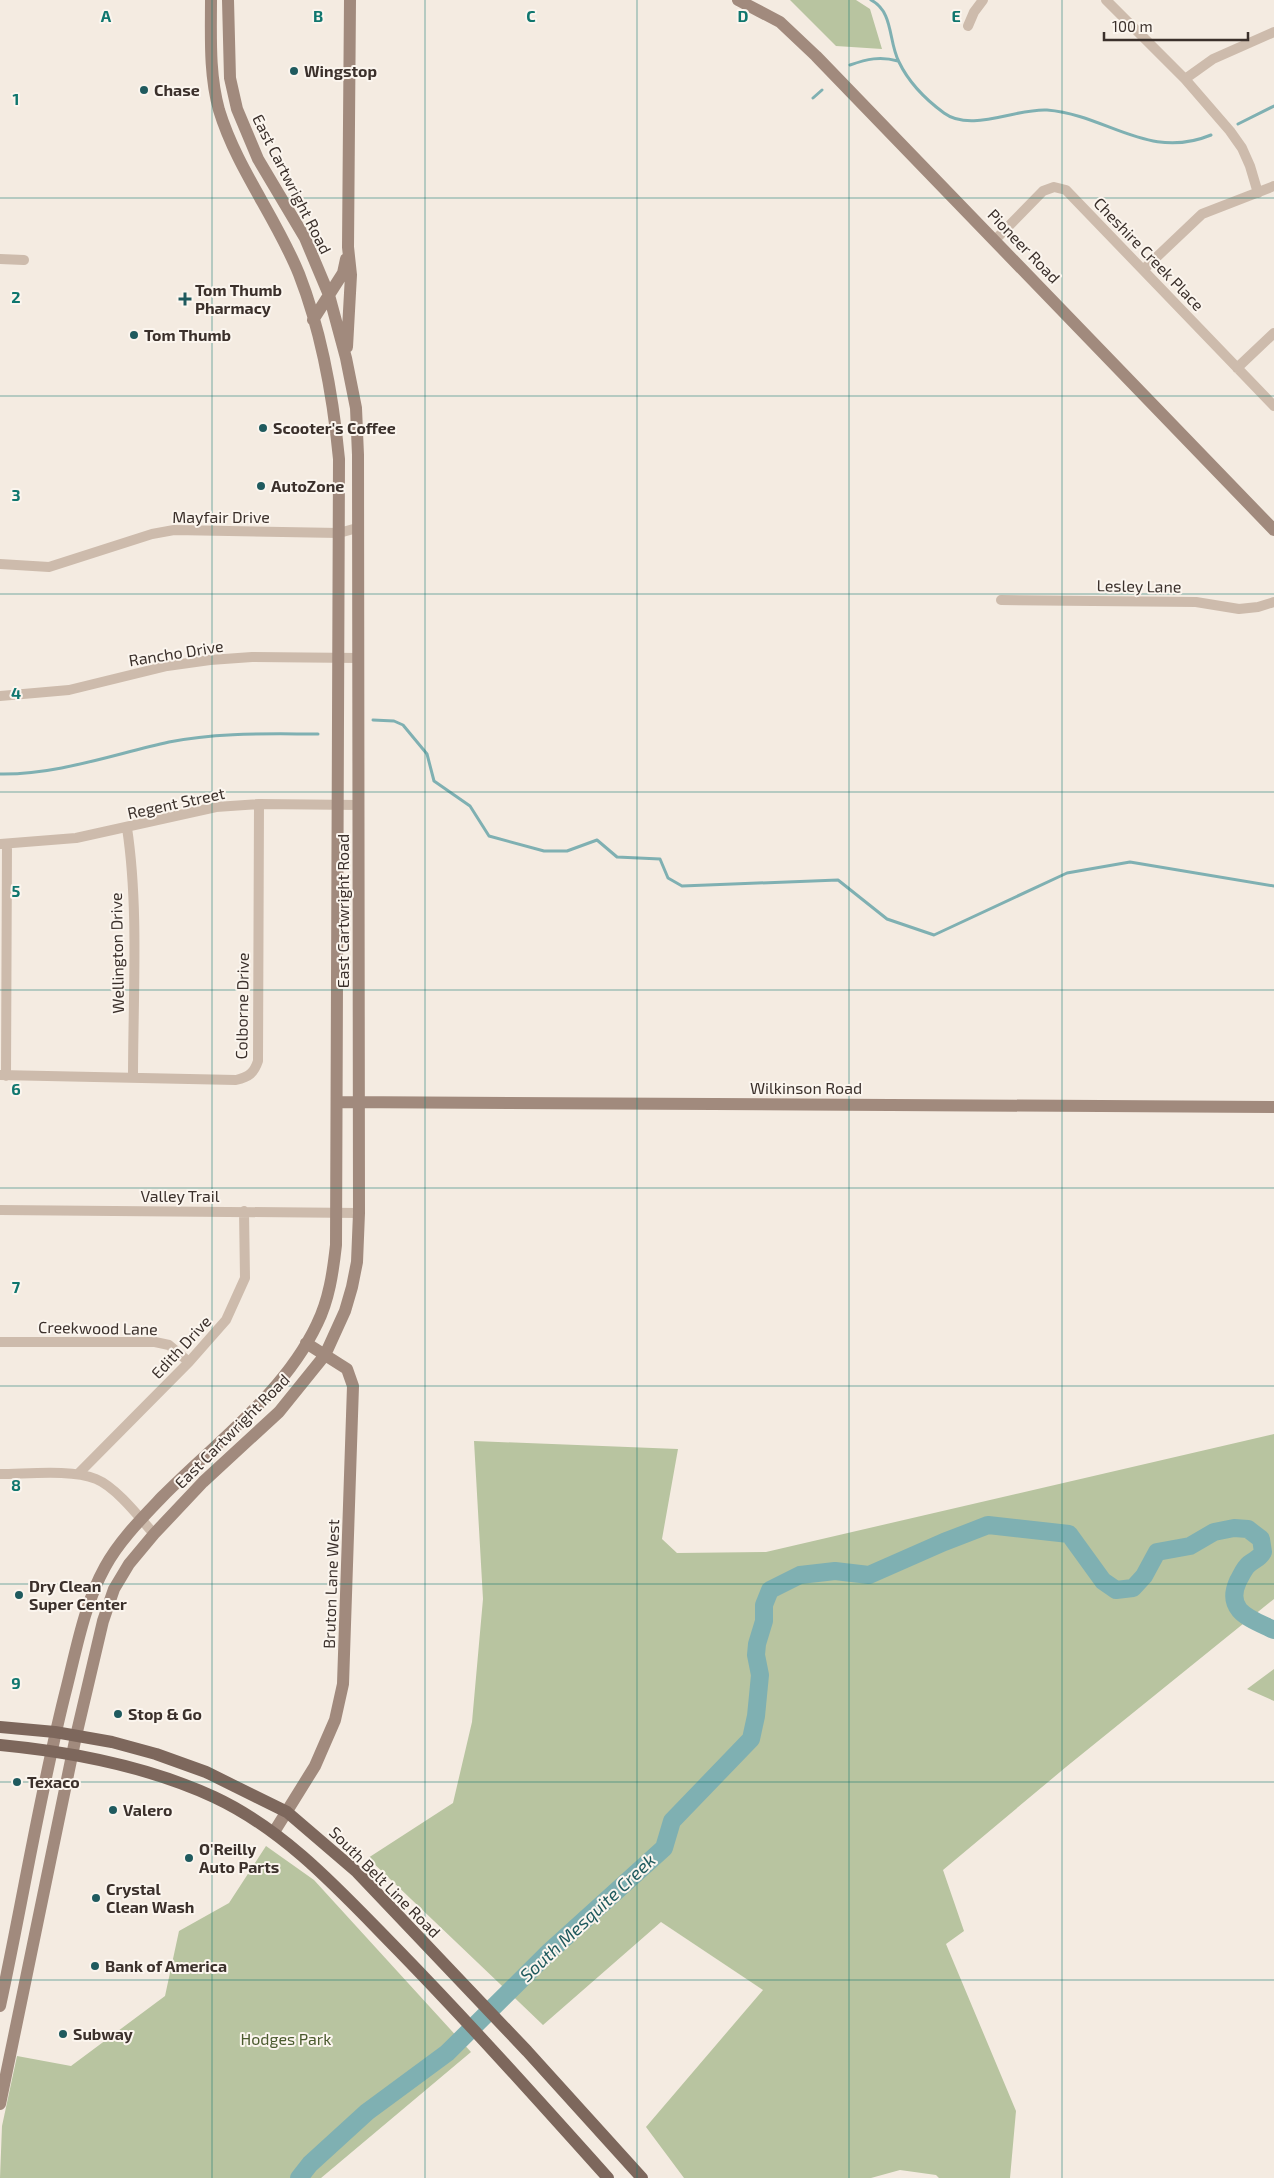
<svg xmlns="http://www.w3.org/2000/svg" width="1274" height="2178" font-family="'Exo 2',sans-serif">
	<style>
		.green { fill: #b8c4a0 }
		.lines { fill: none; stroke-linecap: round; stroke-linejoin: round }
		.stream { stroke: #7fb0b2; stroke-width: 3 }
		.river { stroke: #7fb0b2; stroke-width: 18 }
		.street { stroke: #cdbbac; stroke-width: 10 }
		.secondary { stroke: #a18a7d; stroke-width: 12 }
		.primary { stroke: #7d675c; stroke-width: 12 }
		.grid { fill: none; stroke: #0f766e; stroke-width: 1; stroke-opacity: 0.55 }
		.poi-dot { fill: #1f5a5e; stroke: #fbf5ee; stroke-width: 2 }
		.labels { text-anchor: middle; stroke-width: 4; stroke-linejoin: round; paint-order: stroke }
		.poi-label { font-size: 16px; font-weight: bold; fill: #3b302b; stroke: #fbf5ee; text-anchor: start }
		.street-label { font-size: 16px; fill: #3b302b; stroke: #fbf5ee }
		.park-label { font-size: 16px; fill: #4a5a2e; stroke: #fbf5ee }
		.water-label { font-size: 18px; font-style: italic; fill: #1f5a5e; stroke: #fbf5ee }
		.grid-label { font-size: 16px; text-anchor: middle; font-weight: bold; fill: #0f766e; stroke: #fbf5ee; stroke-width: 4; stroke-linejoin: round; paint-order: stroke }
	</style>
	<rect width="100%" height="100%" fill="#f4ebe1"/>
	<!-- green -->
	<path class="green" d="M790,0h66l14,9 12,40 -46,-3z
		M1274,1434v165l-208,168 -123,103 21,61 -18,13 70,167 -6,67h-71l-3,-3 -36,-5 -29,8h-187l-38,-51 117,-137 -102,-68 -118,103 -175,-167 85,-55 19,-81 11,-123 -9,-158 204,8 -16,90 15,14 89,-1z
		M1274,1669v32l-27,-12z
		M266,1846l48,34 157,172 -150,126h-321l2,-52 15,-70 54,10 94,-70 14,-65 50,-28z"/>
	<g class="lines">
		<!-- stream -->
		<path class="stream" d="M871,0c23,12 17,41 28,62 10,21 26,37 45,51 27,20 72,-5 103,-3 61,5 101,51 164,25
			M850,65c17,-6 30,-9 48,-4
			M813,98l9,-8
			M1238,124l36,-18
			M373,720l21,1 9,4 24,29 7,27 36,25 19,30 55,15h23l30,-11 20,17 43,2 8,19 14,8 156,-6 49,39 47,16 133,-62 63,-11 144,24
			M0,774c57,1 114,-20 169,-32 49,-10 100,-8 149,-8"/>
		<!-- river -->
		<path class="river" d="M299,2178l11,-14 57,-52 80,-59 102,-101 115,-104 8,-27 79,-82 5,-23 4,-41 -4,-20 1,-11 7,-23v-16l6,-15 30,-15 35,-4 34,4 75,-33 44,-17 81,9 34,47 13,9 17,-2 11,-12 13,-24 33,-6 24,-14 20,-4 14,1 13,10 2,13c-4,7 -8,7 -14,12 -5,4 -8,12 -11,17 -14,31 14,38 36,49"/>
		<!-- street -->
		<path class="street" d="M1106,0l79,79 45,52 12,17 8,18 8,27
			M968,26l6,-14 9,-12
			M1185,79l28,-20 61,-27
			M995,240l48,-49 11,-4 12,3 208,216
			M0,259l24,1
			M1143,270l59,-56 72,-28
			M1237,368l37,-35
			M0,564l49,3 103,-33 22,-4 165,3 18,-5
			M1001,600l195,2 43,7 19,-2 16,-5
			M0,696l69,-6 98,-24 43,-6 42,-3 107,1
			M127,828c12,79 6,169 6,249
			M0,844l76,-6 140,-31 43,-3 100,1
			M0,1075l236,5c13,-3 18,-7 22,-19l1,-257
			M6,1076l1,-232
			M0,1210l359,3
			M0,1342h155l14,3 20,17
			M0,1474c27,0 72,-5 96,5 20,8 44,39 58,55
			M78,1474l111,-112 37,-42 19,-42 -1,-67"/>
		<!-- secondary -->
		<path class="secondary" d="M738,0l42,22 36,34 458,474
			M313,320l30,-47 3,-14
			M347,347l4,-72 -3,-28 2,-247
			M338,1102l936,5
			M274,1832l41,-66 20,-46 8,-36 10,-298 -6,-17 -41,-26
			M0,2006c23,-106 40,-215 67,-320 10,-40 18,-83 38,-119 14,-26 37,-49 57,-70 53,-54 122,-103 155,-173 12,-24 16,-52 19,-79l3,-786c-6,-63 -17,-126 -40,-185 -23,-57 -62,-105 -80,-164 -10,-36 -8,-74 -8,-110
			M0,2104l76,-368 27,-115 11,-32 15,-25 25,-30 49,-52 76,-70 46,-57 20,-44 7,-24 5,-25 2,-49 -1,-758 -2,-47 -10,-50 -17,-63 -24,-57 -47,-79 -21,-50 -7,-31 -2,-78"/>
		<!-- primary -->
		<path class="primary" d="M0,1727l55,5 57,10 44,12 50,18 81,40 70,60 170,179 115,127
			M0,1745c73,7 147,21 214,52 73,34 128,96 184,153 72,74 141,151 210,228"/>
	</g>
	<!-- grid -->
	<path class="grid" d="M212,0v2178M425,0v2178M637,0v2178M849,0v2178M1062,0v2178M0,198h1274M0,396h1274M0,594h1274M0,792h1274M0,990h1274M0,1188h1274M0,1386h1274M0,1584h1274M0,1782h1274M0,1980h1274"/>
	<!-- markers -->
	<g class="poi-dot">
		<circle cx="294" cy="71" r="5"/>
		<circle cx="144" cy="90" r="5"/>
		<path d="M182.5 291.5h5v5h5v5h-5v5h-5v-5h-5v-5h5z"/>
		<circle cx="134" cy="335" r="5"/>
		<circle cx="263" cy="428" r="5"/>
		<circle cx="261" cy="486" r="5"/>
		<circle cx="19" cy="1595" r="5"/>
		<circle cx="118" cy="1714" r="5"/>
		<circle cx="17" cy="1782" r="5"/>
		<circle cx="113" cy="1810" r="5"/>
		<circle cx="189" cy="1858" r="5"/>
		<circle cx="96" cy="1898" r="5"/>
		<circle cx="95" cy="1966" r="5"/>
		<circle cx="63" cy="2034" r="5"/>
	</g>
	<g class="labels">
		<!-- poi labels -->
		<g class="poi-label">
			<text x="304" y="77">Wingstop</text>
			<text x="154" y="96">Chase</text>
			<text x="195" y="296">Tom Thumb<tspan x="195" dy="18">Pharmacy</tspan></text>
			<text x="144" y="341">Tom Thumb</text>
			<text x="273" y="434">Scooter's Coffee</text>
			<text x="271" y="492">AutoZone</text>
			<text x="29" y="1592">Dry Clean<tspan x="29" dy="18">Super Center</tspan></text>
			<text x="128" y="1720">Stop &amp; Go</text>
			<text x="27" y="1788">Texaco</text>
			<text x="123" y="1816">Valero</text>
			<text x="199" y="1855">O'Reilly<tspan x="199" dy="18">Auto Parts</tspan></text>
			<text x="106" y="1895">Crystal<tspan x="106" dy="18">Clean Wash</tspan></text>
			<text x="105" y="1972">Bank of America</text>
			<text x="73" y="2040">Subway</text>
		</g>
		<!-- street labels -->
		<g class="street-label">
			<text transform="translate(292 184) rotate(63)" y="6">East Cartwright Road</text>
			<text transform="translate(1024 246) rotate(46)" y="6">Pioneer Road</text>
			<text transform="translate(1149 254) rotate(46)" y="6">Cheshire Creek Place</text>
			<text x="221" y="523">Mayfair Drive</text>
			<text transform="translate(1139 586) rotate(1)" y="6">Lesley Lane</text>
			<text transform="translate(176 653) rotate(-9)" y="6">Rancho Drive</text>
			<text transform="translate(176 803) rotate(-12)" y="6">Regent Street</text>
			<text transform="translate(343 911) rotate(-90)" y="6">East Cartwright Road</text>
			<text transform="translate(117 953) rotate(-91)" y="6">Wellington Drive</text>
			<text transform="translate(242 1006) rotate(-89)" y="6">Colborne Drive</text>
			<text x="806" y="1094">Wilkinson Road</text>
			<text x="180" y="1202">Valley Trail</text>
			<text transform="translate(98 1328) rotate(1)" y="6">Creekwood Lane</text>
			<text transform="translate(181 1347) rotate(-47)" y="6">Edith Drive</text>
			<text transform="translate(232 1431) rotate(-45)" y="6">East Cartwright Road</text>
			<text transform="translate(331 1584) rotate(-88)" y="6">Bruton Lane West</text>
			<text transform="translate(385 1882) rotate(45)" y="6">South Belt Line Road</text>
		</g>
		<!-- park labels -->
		<g class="park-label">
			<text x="286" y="2045">Hodges Park</text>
		</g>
		<!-- water labels -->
		<g class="water-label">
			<text transform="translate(588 1918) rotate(-43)" y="6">South Mesquite Creek</text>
		</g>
	</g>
	<g class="grid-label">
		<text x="106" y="22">A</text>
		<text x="318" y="22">B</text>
		<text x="531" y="22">C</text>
		<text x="743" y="22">D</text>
		<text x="956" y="22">E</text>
		<text x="16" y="105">1</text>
		<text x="16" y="303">2</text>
		<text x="16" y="501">3</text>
		<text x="16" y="699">4</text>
		<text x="16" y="897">5</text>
		<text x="16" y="1095">6</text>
		<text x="16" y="1293">7</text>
		<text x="16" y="1491">8</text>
		<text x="16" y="1689">9</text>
	</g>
	<!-- scale -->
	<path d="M1104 32v8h144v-8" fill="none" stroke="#3b302b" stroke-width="2.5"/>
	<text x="1112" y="32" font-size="15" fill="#3b302b" stroke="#fbf5ee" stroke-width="4" paint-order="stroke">100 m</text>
</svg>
